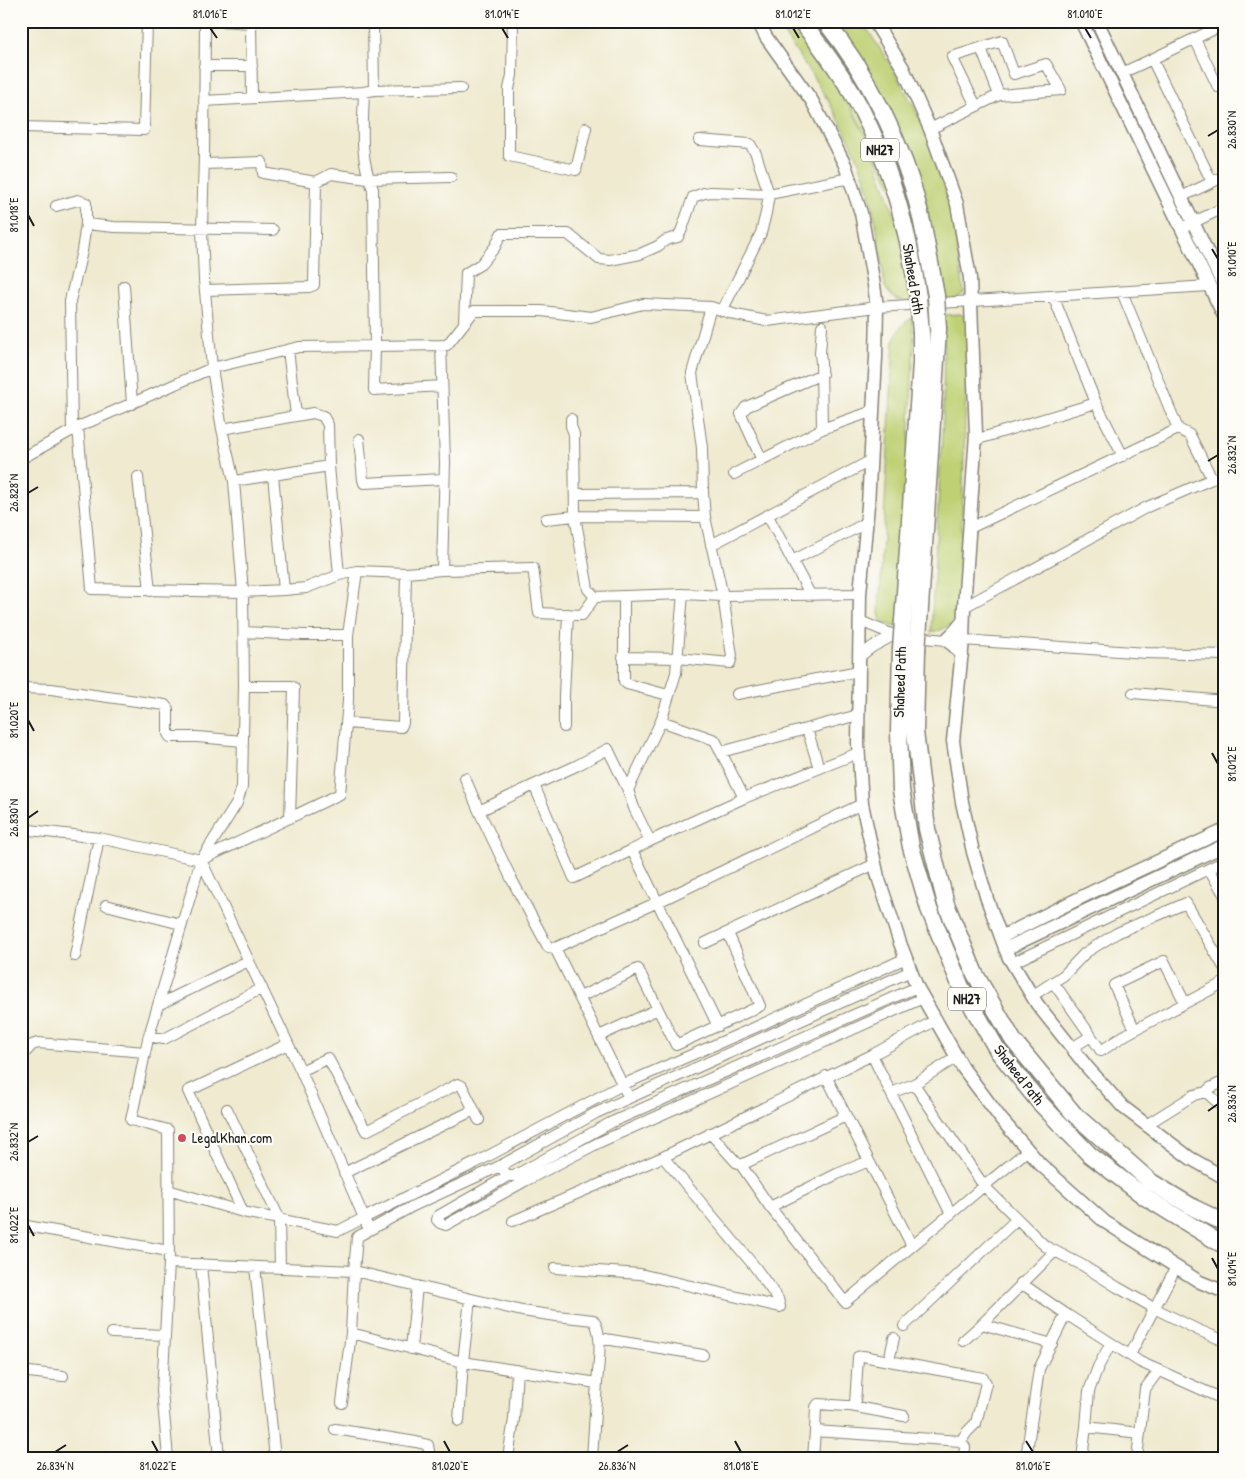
<svg xmlns="http://www.w3.org/2000/svg" width="1246" height="1479" font-family="'Patrick Hand',sans-serif">
	<style>
		.green { fill: #bed073; stroke: #6d7648 }
		.lines { fill: none; stroke-linecap: round; stroke-linejoin: round }
		.minor-casing { stroke: #868376; stroke-width: 12 }
		.tertiary-casing { stroke: #868376; stroke-width: 15 }
		.trunk-casing { stroke: #868376; stroke-width: 19 }
		.minor { stroke: #fff; stroke-width: 10 }
		.tertiary { stroke: #fff; stroke-width: 12 }
		.trunk { stroke: #fff; stroke-width: 16 }
		.trunk-bridge-casing { stroke: #868376; stroke-width: 19; stroke-linecap: butt }
		.trunk-bridge { stroke: #fff; stroke-width: 16 }
		.ticks { fill: none; stroke: #1c1c1c; stroke-width: 2 }
		.poi-dot { fill: #d1495b; stroke: #fdfcf7; stroke-width: 2 }
		.labels { text-anchor: middle; stroke-width: 4.5; stroke-linejoin: round; paint-order: stroke }
		.shield { fill: #fdfcf7; stroke: #605f5e; stroke-width: 1 }
		.shield-label { font-size: 14px; font-weight: bold; fill: #1c1c1c }
		.street-label { font-size: 15px; fill: #1c1c1c; stroke: #fdfcf7 }
		.poi-label { font-size: 15px; fill: #1c1c1c; stroke: #fdfcf7; text-anchor: start }
		.neatline { fill: none; stroke: #1c1c1c; stroke-width: 2 }
		.ticks-label { font-size: 12px; text-anchor: middle; fill: #1c1c1c }
	</style>
	<rect width="100%" height="100%" fill="#fdfcf7"/>
	<filter id="ink" filterUnits="userSpaceOnUse"><feTurbulence type="fractalNoise" baseFrequency=".02" numOctaves="2"/><feDisplacementMap in="SourceGraphic" scale="10" xChannelSelector="R" yChannelSelector="G"/><feConvolveMatrix kernelMatrix="1 2 1 2 8 2 1 2 1" color-interpolation-filters="sRGB"/></filter>
	<filter id="wash" filterUnits="userSpaceOnUse"><feTurbulence type="fractalNoise" baseFrequency=".0096" numOctaves="4" result="noise"/><feDisplacementMap in="SourceGraphic" scale="20" xChannelSelector="R" yChannelSelector="G"/><feGaussianBlur stdDeviation="1.12" result="paint"/><feColorMatrix in="noise" values="0 0 0 0 0 0 0 0 0 0 0 0 0 0 0 0 0 1.4 0 .05"/><feComposite in="paint" operator="in"/></filter>
	<g filter="url(#wash)">
		<rect width="100%" height="100%" fill="#efead0"/>
		<!-- green -->
		<path class="green" d="M775,21h17l40,54 30,54 13,28 28,83 8,62c-13,0 -20,-4 -26,-15 -5,-34 -8,-69 -18,-102 -18,-61 -57,-112 -92,-164z
			M808,21h12l6,8 61,105 28,81 15,82 -6,1 -15,-77z
			M832,21h30l29,45 22,39 10,20 21,54 10,46 10,68 -9,6 -12,3 -15,-89z
			M960,314l3,1 5,9 -9,292c-7,9 -17,15 -28,16l12,-214 1,-103z
			M912,318l2,23 -14,286c-10,-1 -21,-3 -21,-15l15,-273c5,-10 9,-16 18,-21z"/>
	</g>
	<g filter="url(#ink)">
		<g class="lines">
			<defs>
				<path id="minor" d="M221,21l30,2 1,75
					M373,21l1,69
					M513,21l-1,54 -3,14v67l67,14 10,-42
					M1195,39l23,48 7,-4
					M981,48l18,47
					M204,66h48
					M1122,73l30,-14
					M364,92c-1,33 -5,66 9,97l2,156 -1,45 68,-4
					M204,101l160,-9 10,-2 87,-2
					M21,127l123,3 3,-109
					M930,129l69,-34 62,-5 -15,-26 -32,10 -12,-33 -50,16 24,49
					M699,140l51,4 6,10 13,40 -3,19 -5,20 -39,78
					M204,164l58,-2 1,11 53,9
					M1212,182l-60,-123 73,-35
					M1181,197l44,-21
					M56,206l22,-6 8,3v21l-4,27 -12,50 2,129
					M86,224l28,3 159,3
					M1188,225l37,-18
					M124,286l8,118
					M206,290l103,-3 5,-2 2,-103 15,-8 37,5 83,-2
					M1122,292l56,137 12,6 22,44
					M1053,296l43,107 27,53
					M464,323l2,-50 15,-9 14,-17 6,-13h67l31,25 11,1 30,-6 18,-8 8,-6 12,-3 4,-8 11,-32 11,-4 7,-1 58,2 81,-16
					M822,326l-2,27 1,10 1,66
					M441,345l4,117 -3,108
					M288,350l8,65
					M571,419v7l3,8 1,82 13,73 7,8
					M78,427l14,162 151,3 41,-2 22,-2 33,-13 18,-4
					M222,429l91,-16 10,3 5,9 1,41 10,109
					M359,439l4,41 1,3 80,-4
					M975,440l121,-37
					M21,459l57,-32 134,-59 87,-21 148,-2 27,-34h68l49,6 52,-13 68,3
					M762,460l-21,-46 5,-7 76,-33
					M734,474l88,-45 51,-18
					M138,477l12,114
					M234,481l39,-6
					M576,494l127,-1
					M768,516l42,78
					M546,519l29,-3 130,1
					M970,528l208,-99
					M711,545l159,-84
					M792,561l74,-38
					M284,590l-11,-115 56,-9
					M860,594l-137,2 -18,-79 -2,-24 -1,-45 -10,-75 19,-66 25,8 31,6 110,-14 332,-21
					M624,597v84l3,3 41,11
					M964,607l183,-100 65,-28 13,-3
					M860,621l34,14 52,5h17l183,13 79,2
					M244,632l59,3h45
					M859,657l13,-10 22,-12
					M244,686h47l3,2 -4,130
					M21,688l30,1 114,16 3,4v25l2,3h27l46,4
					M1133,693l92,8
					M737,694l122,-23
					M661,721l54,19 29,58
					M346,723l55,4 2,-4 3,-150
					M564,727v-32l4,-81
					M807,729l12,39
					M721,752l137,-37
					M465,778l14,33 55,-26 40,93 58,-28 86,176
					M534,785l42,-19 32,-17 20,41 6,18 16,33 -18,9
					M628,790l33,-69 15,-48 7,-79
					M479,811l33,69 36,67 7,1 103,-46 204,-98
					M21,829l78,9 102,22
					M650,841l94,-43 114,-45
					M21,864l2,-13
					M1209,869l16,27
					M106,905l75,19
					M705,943l170,-79
					M555,948l74,150
					M75,956l24,-118
					M1012,963l213,-102
					M911,971l-315,142 -96,53 8,10h6l98,-54 305,-135
					M1053,982l38,54
					M1032,996l32,-21 21,-22 32,-20 69,-30 39,66
					M580,997l58,-28 38,76 84,-39 -32,-73
					M158,1005l90,-44
					M1135,1030l-21,-45 50,-24 21,42
					M149,1036l15,3 98,-51
					M599,1036l59,-27
					M1072,1048l19,-12 10,15 24,-16 100,-53
					M21,1055h2l9,-10 6,-2 107,9
					M872,1055l79,159
					M301,1071l27,-13 38,73 92,-47 4,2 17,34
					M826,1076l86,170
					M914,1084l70,102 44,-36
					M1206,1092l19,17
					M891,1093l23,-9 43,-27
					M227,1109l52,109 1,50
					M1146,1125l48,-30 12,-3 4,-4 15,-7
					M710,1133l26,29 5,3 29,42 67,-33 32,-13
					M741,1165l105,-49
					M344,1173l130,-63
					M508,1176l-70,40 -1,4 3,3 6,2 79,-44 75,-39 323,-144
					M168,1190l75,22 95,19 26,-13 -63,-147 -100,-211 36,-57 5,-16 2,-101 -1,-94 -9,-111 -12,-52 -10,-61 -8,-88 -2,-50 2,-74 1,-135
					M770,1207l75,95 139,-116 61,60 37,19 35,22 37,21 44,22 27,11
					M243,1212l-55,-121 100,-47
					M513,1221l150,-64 209,-102 64,-35
					M21,1225l148,26
					M369,1230l-5,-12 111,-55 147,-78 134,-58 150,-69
					M169,1263l185,8 3,-34 56,-31 87,-40
					M201,1264l18,194
					M255,1267l20,191
					M555,1268l85,6 140,33 -2,-8 -23,-32 -92,-110
					M1021,1283l45,31
					M982,1324l70,20
					M904,1326l113,-107
					M112,1333l53,2
					M351,1333l112,29 7,-63
					M599,1338l104,17
					M963,1341l19,-17 73,-73
					M411,1349l6,-63
					M1130,1355l46,-88
					M889,1361l94,17 3,5 -10,40 -9,9 -6,9
					M21,1371l42,5
					M342,1403l9,-70 3,-62 168,40 35,5 36,4c11,12 5,47 4,63
					M851,1406l53,10
					M459,1421l4,-59 134,21 -5,75
					M1086,1427l3,-36 9,-24 13,-24 29,19 85,38
					M335,1429l81,13 12,3 2,13
					M815,1431l1,-24 2,-3 29,2h4l4,-2 3,-47 5,-1 26,5 5,-23
					M168,1458l-6,-67 7,-128 -1,-133 -37,-10 17,-81 53,-179 139,-66 8,-93v-66l9,-64 49,2 36,-3 91,-2 6,45 43,2 13,-18 88,-3 40,2 9,60 -2,7 -52,-5 -55,-1
					M508,1458l6,-39 3,-49
					M813,1458l2,-27 146,10 4,6 -1,11
					M1026,1458l13,-89 27,-55 45,29
					M1082,1458l4,-31 54,6
					M1137,1458l8,-69 14,-19"/>
				<path id="tertiary" d="M758,21l8,16 46,64 33,64 16,48 13,72 3,22 -1,50 -8,148 -8,89 -2,149 4,61 16,73 22,66 17,44 46,81 38,51 39,45 65,58 95,60 25,10
					M874,21l29,47 27,61 27,75 13,74 6,156 -12,173 -1,33 -10,101 9,61 11,50 14,47 21,57 29,48 50,63 36,40 67,51 35,20
					M1081,21l144,297
					M1097,21l128,268
					M962,655l-9,-10 -7,-5 9,-9 8,-10
					M1001,937l95,-47 129,-60
					M1005,949l220,-104"/>
				<path id="trunk" d="M801,21c23,29 46,60 62,92 29,58 46,120 55,184
					M825,21c43,53 79,125 95,192 6,27 11,55 16,83
					M903,621l18,-258v-30
					M919,623l19,-294
					M901,649l-2,83 2,58 10,57 18,62 32,78 37,64 42,52 50,52 55,42 73,45 7,3
					M917,650l-2,82 12,97 19,75 29,70 38,66 61,74 77,68 43,26 31,15"/>
			</defs>
			<!-- minor casing -->
			<use href="#minor" class="minor-casing"/>
			<!-- tertiary casing -->
			<use href="#tertiary" class="tertiary-casing"/>
			<!-- trunk casing -->
			<use href="#trunk" class="trunk-casing"/>
			<!-- minor -->
			<use href="#minor" class="minor"/>
			<!-- tertiary -->
			<use href="#tertiary" class="tertiary"/>
			<!-- trunk -->
			<use href="#trunk" class="trunk"/>
			<defs>
				<path id="trunk-bridge" d="M936,296l2,33
					M918,297l3,36
					M901,649l2,-28
					M917,650l2,-27"/>
			</defs>
			<!-- trunk-bridge casing -->
			<use href="#trunk-bridge" class="trunk-bridge-casing"/>
			<!-- trunk-bridge -->
			<use href="#trunk-bridge" class="trunk-bridge"/>
		</g>
	</g>
	<!-- ticks -->
	<path class="ticks" d="M210,28l7,10M502,28l6,10M793,28l6,10M1085,28l6,10M1208,136l10,-6M28,215l6,11M1212,249l6,10M1208,461l10,-6M28,493l10,-6M28,720l6,11M1212,753l6,11M28,818l10,-7M1208,1111l10,-7M28,1142l10,-6M28,1225l6,11M1212,1258l6,11M152,1441l6,11M444,1441l6,11M735,1441l6,11M1026,1441l7,11M55,1452l11,-7M617,1452l11,-7"/>
	<!-- markers -->
	<circle class="poi-dot" cx="182" cy="1138" r="5"/>
	<g class="labels">
		<!-- shield labels -->
		<g class="shield">
			<rect x="861" y="138.5" width="38" height="23" rx="4"/>
			<rect x="948" y="987.5" width="38" height="23" rx="4"/>
		</g>
		<g class="shield-label">
			<text x="880" y="155">NH27</text>
			<text x="967" y="1004">NH27</text>
		</g>
		<!-- street labels -->
		<g class="street-label">
			<text transform="translate(913 279) rotate(81)" y="5">Shaheed Path</text>
			<text transform="translate(900 682) rotate(-88)" y="5">Shaheed Path</text>
			<text transform="translate(1019 1075) rotate(52)" y="5">Shaheed Path</text>
		</g>
		<!-- poi labels -->
		<g class="poi-label">
			<text x="192" y="1143">LegalKhan.com</text>
		</g>
	</g>
	<!-- margin -->
	<rect width="1246" height="1479" fill="none" stroke="#fdfcf7" stroke-width="55"/>
	<rect x="28" y="28" width="1190" height="1424" class="neatline"/>
	<g class="ticks-label">
		<text x="210" y="18">81.016°E</text>
		<text x="502" y="18">81.014°E</text>
		<text x="793" y="18">81.012°E</text>
		<text x="1085" y="18">81.010°E</text>
		<text transform="translate(1232 130) rotate(-90)" y="4">26.830°N</text>
		<text transform="translate(14 215) rotate(-90)" y="4">81.018°E</text>
		<text transform="translate(1232 259) rotate(-90)" y="4">81.010°E</text>
		<text transform="translate(1232 455) rotate(-90)" y="4">26.832°N</text>
		<text transform="translate(14 493) rotate(-90)" y="4">26.828°N</text>
		<text transform="translate(14 720) rotate(-90)" y="4">81.020°E</text>
		<text transform="translate(1232 764) rotate(-90)" y="4">81.012°E</text>
		<text transform="translate(14 818) rotate(-90)" y="4">26.830°N</text>
		<text transform="translate(1232 1104) rotate(-90)" y="4">26.836°N</text>
		<text transform="translate(14 1142) rotate(-90)" y="4">26.832°N</text>
		<text transform="translate(14 1225) rotate(-90)" y="4">81.022°E</text>
		<text transform="translate(1232 1269) rotate(-90)" y="4">81.014°E</text>
		<text x="55" y="1470">26.834°N</text>
		<text x="158" y="1470">81.022°E</text>
		<text x="450" y="1470">81.020°E</text>
		<text x="617" y="1470">26.836°N</text>
		<text x="741" y="1470">81.018°E</text>
		<text x="1033" y="1470">81.016°E</text>
	</g>
</svg>
